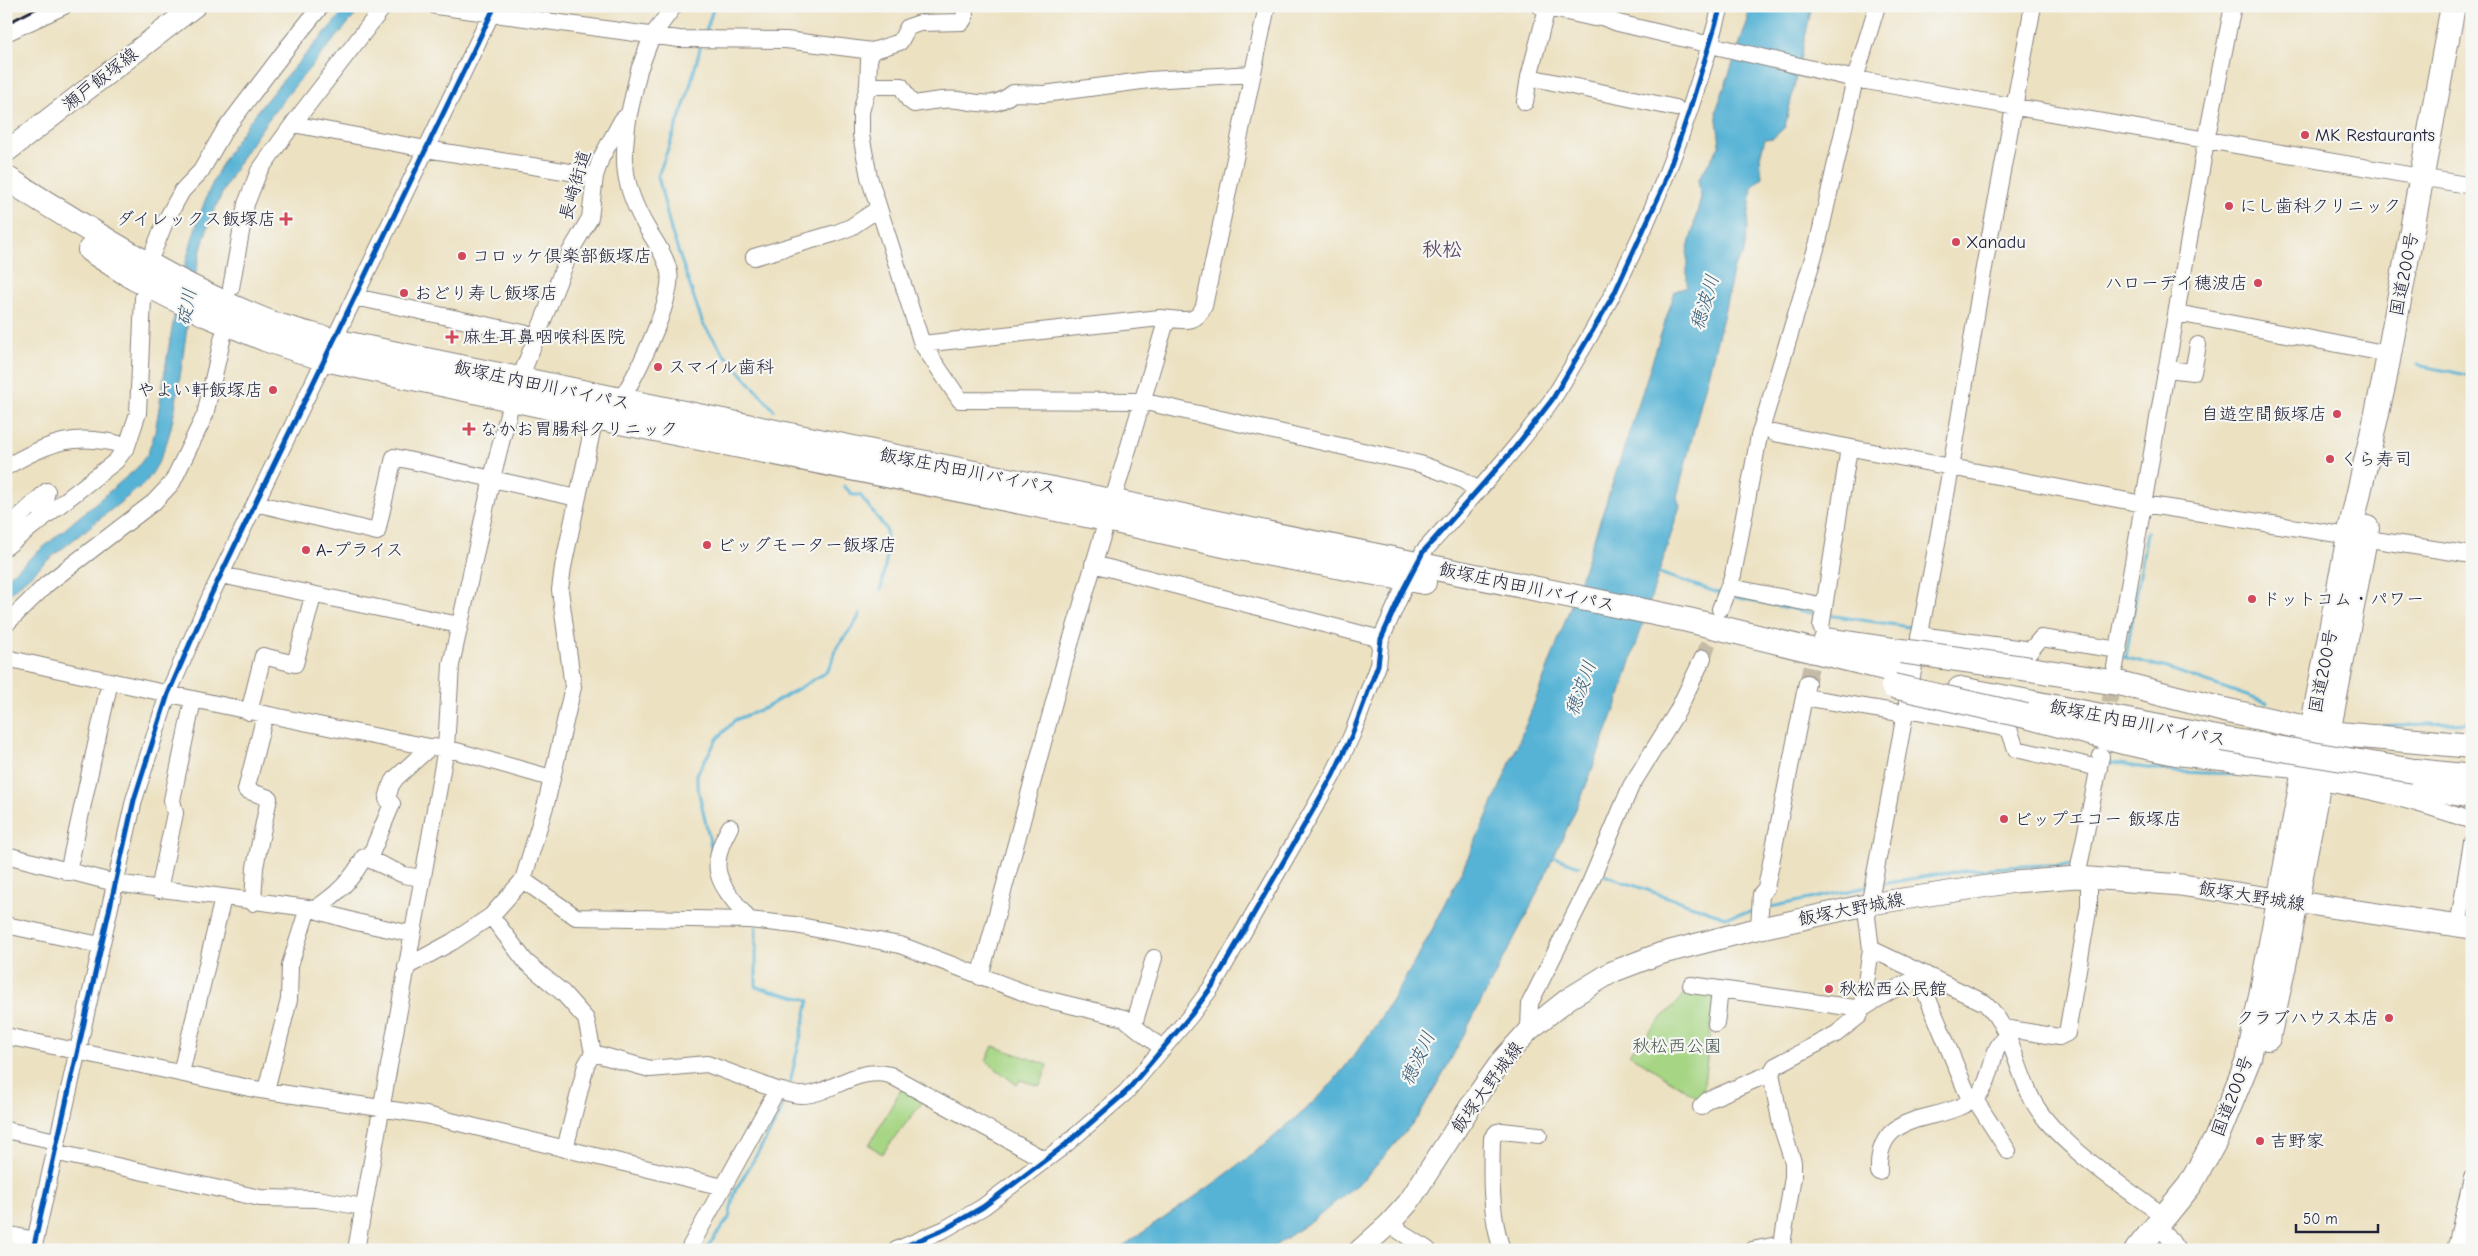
<svg xmlns="http://www.w3.org/2000/svg" width="2478" height="1256" font-family="'Comic Neue','Klee One',sans-serif">
	<style>
		.green { fill: #a6d583; stroke: #647c5f }
		.water { fill: #57b3d5; stroke: #3c6a88 }
		.lines { fill: none; stroke-linecap: round; stroke-linejoin: round }
		.stream { stroke: #57b3d5; stroke-width: 3 }
		.minor-tunnel { stroke: #c4bba6; stroke-width: 16; stroke-dasharray: 16 8; stroke-linecap: butt }
		.minor-casing { stroke: #87827e; stroke-width: 18 }
		.major-casing { stroke: #87827e; stroke-width: 23 }
		.highway-casing { stroke: #87827e; stroke-width: 26 }
		.minor { stroke: #fff; stroke-width: 16 }
		.major { stroke: #fff; stroke-width: 21 }
		.highway { stroke: #fff; stroke-width: 24 }
		.rail { stroke: #22223b; stroke-width: 3 }
		.highway-bridge-casing { stroke: #87827e; stroke-width: 26; stroke-linecap: butt }
		.highway-bridge { stroke: #fff; stroke-width: 24 }
		.cycleway-casing { stroke: #f6f6f2; stroke-width: 8 }
		.cycleway { stroke: #0057b8; stroke-width: 5 }
		.poi-dot { fill: #d1495b; stroke: #f6f6f2; stroke-width: 2 }
		.labels { text-anchor: middle; stroke-width: 4.5; stroke-linejoin: round; paint-order: stroke }
		.street-label { font-size: 18px; fill: #22223b; stroke: #f6f6f2 }
		.poi-label { font-size: 18px; fill: #22223b; stroke: #f6f6f2; text-anchor: start }
		.park-label { font-size: 18px; fill: #4a5851; stroke: #f6f6f2 }
		.water-label { font-size: 19px; font-style: italic; fill: #375c79; stroke: #f6f6f2 }
		.quarter-label { font-size: 20px; font-weight: bold; fill: #604b6c; stroke: #f6f6f2 }
	</style>
	<rect width="100%" height="100%" fill="#f6f6f2"/>
	<filter id="ink" filterUnits="userSpaceOnUse"><feTurbulence type="fractalNoise" baseFrequency=".02" numOctaves="2"/><feDisplacementMap in="SourceGraphic" scale="10" xChannelSelector="R" yChannelSelector="G"/><feConvolveMatrix kernelMatrix="1 2 1 2 8 2 1 2 1" color-interpolation-filters="sRGB"/></filter>
	<filter id="wash" filterUnits="userSpaceOnUse"><feTurbulence type="fractalNoise" baseFrequency=".0096" numOctaves="4" result="noise"/><feDisplacementMap in="SourceGraphic" scale="20" xChannelSelector="R" yChannelSelector="G"/><feGaussianBlur stdDeviation="1.12" result="paint"/><feColorMatrix in="noise" values="0 0 0 0 0 0 0 0 0 0 0 0 0 0 0 0 0 1.4 0 .05"/><feComposite in="paint" operator="in"/></filter>
	<g filter="url(#wash)">
		<rect width="100%" height="100%" fill="#ece1c1"/>
		<!-- green -->
		<path class="green" d="M1690,988l25,4 -12,100 5,6 -5,3 -74,-47z
			M993,1046l55,19 -8,21 -20,-6 -3,5 -31,-24z
			M903,1086l22,13 -43,55 -13,-9z"/>
		<!-- water -->
		<path class="water" d="M348,6h15c-56,67 -121,132 -153,215 -18,49 -22,104 -30,156 -6,38 -10,75 -35,106l-101,80 -38,34v-18l131,-111 11,-15 7,-21c15,-86 26,-195 69,-272 31,-54 84,-106 124,-154z
			M1746,6h66l-27,121 -12,11 -8,1 -5,17 2,21 -10,11 -8,65 -10,14 -11,50 -46,180 3,9 -61,193 -37,97 -54,116 -78,149 -32,56 -50,58 -48,40 -51,35h-152c60,-41 122,-81 175,-129 10,-9 21,-18 30,-27 63,-70 107,-154 147,-239 86,-181 144,-374 206,-564l12,-4v-34l14,-56 -3,-17 22,-35 -4,-34 32,-91z"/>
		<g class="lines">
			<!-- stream -->
			<path class="stream" d="M706,31l8,-25
				M701,45l-14,52 -29,79 13,54 32,94 22,31 49,55
				M2417,365l55,11
				M6,479l23,-16
				M844,486l9,9h7l26,34 2,21 -7,39
				M1656,572l66,22
				M1730,596l87,18
				M1828,615l88,13
				M2123,657l44,11 100,35
				M2126,657l21,-125
				M2377,726l95,-4
				M2106,762l68,10 97,3
				M712,851l-15,-67v-10l20,-35 18,-19 30,-12 60,-35c8,-7 6,-13 10,-22 6,-13 19,-22 25,-37
				M1551,856l28,10
				M1604,875l121,42 30,-6
				M1878,885c65,-13 132,-21 197,-20
				M1766,908l101,-21
				M756,927v60l53,13 -20,87
				M705,1250l24,-32 5,-25 45,-76 6,-19"/>
		</g>
	</g>
	<g filter="url(#ink)">
		<g class="lines">
			<!-- minor-tunnel -->
			<path class="minor-tunnel" d="M1703,658l14,-39
				M1807,683l10,-41
				M2106,726l8,-52"/>
			<defs>
				<path id="minor" d="M436,6l243,33 107,1 86,11 28,-9 8,-15 12,-4 42,-1 3,-5 -1,-11
					M1540,6l54,12
					M1583,6l11,8 24,9 237,56 617,107
					M6,33l58,-27
					M872,51l-3,9 -1,26 -7,26v23l8,42 53,167 38,56 181,1 279,63 41,15 17,11
					M1529,77l147,31
					M868,86h33l8,14 5,4c14,-2 30,-6 44,-4 21,3 36,9 55,-7l31,1 105,-14 104,-6
					M1525,102l4,-25 18,-69
					M293,124l133,25 169,27
					M153,252l12,-30 17,-31 19,-20 23,-40 63,-83 34,-42
					M754,257l82,-24 15,-6 27,-18
					M231,288l15,-84 13,-33 34,-47 91,-118
					M355,297l182,39
					M2177,313l212,41
					M922,344l238,-26 11,1
					M2167,369l26,3 5,-27
					M519,381l51,-129 20,-34 5,-42 6,-18 21,-38 7,-6 10,-44 13,-34 22,-30
					M1774,433l369,71 329,51
					M6,467c45,-26 70,-35 121,-21
					M255,503l122,29 17,-75 183,41
					M6,529l41,-38 -7,31
					M6,547l110,-86 11,-15 11,-33 5,-115
					M1423,552c44,-49 89,-97 128,-151 12,-17 22,-37 33,-55 62,-106 105,-221 137,-340
					M1093,564l288,75
					M221,575l238,50
					M1730,587l94,19
					M1720,609l13,-34 26,-139 59,-194 37,-163 22,-73
					M6,624l41,-40 107,-82 18,-19 33,-68 18,-79
					M1821,627l28,-179
					M1919,635l112,15 10,-12 78,12
					M6,658c141,32 283,62 424,89l16,1 105,30
					M2115,667l91,-526 27,-135
					M1807,683l-3,14 102,17
					M1907,709l102,20 7,20 83,19
					M249,712l14,-56 32,8 18,-68
					M2318,782c53,7 104,21 154,39
					M730,827c-26,45 -8,58 19,93
					M6,855l109,28 193,25 48,14 56,12
					M369,859l23,-55 -5,-5 4,-14 5,-7 34,-31
					M68,872l42,-191
					M2077,877l24,-121
					M523,880l53,37 173,3 46,5 105,20 133,51 91,22 39,31
					M159,890l16,-77 -3,-13 21,-100
					M253,903l2,-36 14,-69 -23,-8 19,-75
					M313,910c21,-13 40,-31 51,-53l40,18 17,3
					M491,916l35,46 37,31 23,26 7,34 57,16 57,-5 70,26 -87,157
					M6,925l94,20
					M2458,927l14,-85
					M1759,928l2,-34 5,-6 38,-191
					M1871,949l114,54c27,26 31,66 48,98 23,43 93,87 132,116
					M406,967l46,-25 39,-26 32,-36 24,-80 26,-113 -13,-97 3,-23 32,-150c7,-5 21,-10 25,-17 16,-23 54,-101 49,-128 -3,-16 -14,-30 -22,-44 -24,-41 -26,-67 -18,-114
					M980,977l85,-316 100,-336 6,-6c17,2 26,3 33,-13l63,-300
					M1919,977l51,123
					M1691,985l171,24 27,-17 36,-18
					M1134,1024l20,-66
					M1716,1024l4,-34
					M2004,1028l55,9 8,-4 22,-127v-29
					M1529,1030l1,-27 60,-120 41,-97 46,-74 26,-54
					M6,1036l248,53 172,26 297,72
					M181,1073l42,-175
					M266,1090l23,-90 1,-35 18,-57
					M777,1090c7,1 16,5 23,5 30,1 53,-29 90,-20l155,85
					M1974,1098l34,53
					M1701,1107l7,-7 63,-27
					M6,1130l50,11
					M565,1149l21,-84 7,-12
					M54,1152l206,46 57,1 46,8
					M1879,1172c-3,-69 67,-44 100,-78 10,-11 12,-30 17,-43 2,-6 7,-11 10,-16
					M1389,1224l39,26
					M6,1234l29,6
					M2167,1235l10,15
					M33,1250l101,-450 34,-106 43,-99 284,-589
					M356,1250l90,-502 5,-83 41,-187 20,-79
					M896,1250l49,-21 38,-22 82,-62 61,-53 65,-77 22,-30 120,-210 19,-40 26,-70 3,-26 21,-47
					M1502,1250c-12,-36 -11,-75 -10,-112l5,-6 5,-1 37,4
					M1752,1250l30,-6
					M1785,1250l-3,-6 11,-67v-15l-12,-37 -10,-52 4,-7 61,-32 23,-18 3,-7 9,-60 -4,-32 84,-449 32,-195 50,-267
					M2455,1250l17,-72"/>
				<path id="major" d="M6,152l189,-146
					M1360,1250l29,-26 19,-21 73,-113 22,-31 26,-29 39,-31 44,-27 47,-18 89,-23 122,-27 144,-22 63,-5 104,8 291,43"/>
				<path id="highway" d="M6,178c86,54 170,108 265,145 20,7 42,12 63,18l1354,279 209,51
					M90,250l44,28 73,37 58,24 60,20 270,58 511,102 127,28 191,35
					M1826,640l75,11
					M2030,669l93,15 101,26 104,23 144,13
					M1960,689l262,50
					M2026,716l97,26 53,11 145,16 151,27
					M2416,771l56,6
					M2268,1038l16,-73 83,-437
					M2137,1250l53,-65 26,-46 33,-81 100,-522 35,-154 69,-376"/>
			</defs>
			<!-- minor casing -->
			<use href="#minor" class="minor-casing"/>
			<!-- major casing -->
			<use href="#major" class="major-casing"/>
			<!-- highway casing -->
			<use href="#highway" class="highway-casing"/>
			<!-- minor -->
			<use href="#minor" class="minor"/>
			<!-- major -->
			<use href="#major" class="major"/>
			<!-- highway -->
			<use href="#highway" class="highway"/>
			<!-- rail -->
			<path class="rail" d="M6,24l35,-18"/>
			<defs>
				<path id="highway-bridge" d="M1901,651l129,18
					M1893,686l133,30
					M2222,739l192,32"/>
			</defs>
			<!-- highway-bridge casing -->
			<use href="#highway-bridge" class="highway-bridge-casing"/>
			<!-- highway-bridge -->
			<use href="#highway-bridge" class="highway-bridge"/>
			<defs>
				<path id="cycleway" d="M33,1250l101,-450 34,-106 43,-99 284,-589
					M896,1250l49,-21 38,-22 82,-62 61,-53 65,-77 22,-30 120,-210 19,-40 26,-70 3,-26 21,-47 21,-40 91,-103 38,-49 62,-106 49,-107 26,-75 32,-106"/>
			</defs>
			<!-- cycleway casing -->
			<use href="#cycleway" class="cycleway-casing"/>
			<!-- cycleway -->
			<use href="#cycleway" class="cycleway"/>
		</g>
	</g>
	<!-- markers -->
	<g class="poi-dot">
		<circle cx="2305" cy="135" r="5"/>
		<circle cx="2229" cy="206" r="5"/>
		<path d="M283.5 211.5h5v5h5v5h-5v5h-5v-5h-5v-5h5z"/>
		<circle cx="1956" cy="242" r="5"/>
		<circle cx="462" cy="256" r="5"/>
		<circle cx="2258" cy="283" r="5"/>
		<circle cx="404" cy="293" r="5"/>
		<path d="M449.5 329.5h5v5h5v5h-5v5h-5v-5h-5v-5h5z"/>
		<circle cx="658" cy="367" r="5"/>
		<circle cx="273" cy="390" r="5"/>
		<circle cx="2337" cy="414" r="5"/>
		<path d="M466.5 421.5h5v5h5v5h-5v5h-5v-5h-5v-5h5z"/>
		<circle cx="2330" cy="459" r="5"/>
		<circle cx="707" cy="545" r="5"/>
		<circle cx="306" cy="550" r="5"/>
		<circle cx="2252" cy="599" r="5"/>
		<circle cx="2004" cy="819" r="5"/>
		<circle cx="1829" cy="989" r="5"/>
		<circle cx="2389" cy="1018" r="5"/>
		<circle cx="2260" cy="1141" r="5"/>
	</g>
	<g class="labels">
		<!-- street labels -->
		<g class="street-label">
			<text transform="translate(100 79) rotate(-38)" y="6">瀬戸飯塚線</text>
			<text transform="translate(575 185) rotate(-74)" y="6">長崎街道</text>
			<text transform="translate(2404 274) rotate(-79)" y="6">国道200号</text>
			<text transform="translate(542 385) rotate(12)" y="6">飯塚庄内田川バイパス</text>
			<text transform="translate(968 471) rotate(11)" y="6">飯塚庄内田川バイパス</text>
			<text transform="translate(1527 587) rotate(12)" y="6">飯塚庄内田川バイパス</text>
			<text transform="translate(2323 671) rotate(-79)" y="6">国道200号</text>
			<text transform="translate(2138 723) rotate(11)" y="6">飯塚庄内田川バイパス</text>
			<text transform="translate(2252 896) rotate(9)" y="6">飯塚大野城線</text>
			<text transform="translate(1851 909) rotate(-11)" y="6">飯塚大野城線</text>
			<text transform="translate(1487 1087) rotate(-54)" y="6">飯塚大野城線</text>
			<text transform="translate(2232 1096) rotate(-69)" y="6">国道200号</text>
		</g>
		<!-- poi labels -->
		<g class="poi-label">
			<text x="2315" y="141">MK Restaurants</text>
			<text x="2239" y="212">にし歯科クリニック</text>
			<text x="276" y="225" text-anchor="end">ダイレックス飯塚店</text>
			<text x="1966" y="248">Xanadu</text>
			<text x="472" y="262">コロッケ倶楽部飯塚店</text>
			<text x="2248" y="289" text-anchor="end">ハローデイ穂波店</text>
			<text x="414" y="299">おどり寿し飯塚店</text>
			<text x="463" y="343">麻生耳鼻咽喉科医院</text>
			<text x="668" y="373">スマイル歯科</text>
			<text x="263" y="396" text-anchor="end">やよい軒飯塚店</text>
			<text x="2327" y="420" text-anchor="end">自遊空間飯塚店</text>
			<text x="480" y="435">なかお胃腸科クリニック</text>
			<text x="2340" y="465">くら寿司</text>
			<text x="717" y="551">ビッグモーター飯塚店</text>
			<text x="316" y="556">A-プライス</text>
			<text x="2262" y="605">ドットコム・パワー</text>
			<text x="2014" y="825">ビップエコー 飯塚店</text>
			<text x="1839" y="995">秋松西公民館</text>
			<text x="2379" y="1024" text-anchor="end">クラブハウス本店</text>
			<text x="2270" y="1147">吉野家</text>
		</g>
		<!-- park labels -->
		<g class="park-label">
			<text x="1677" y="1052">秋松西公園</text>
		</g>
		<!-- water labels -->
		<g class="water-label">
			<text transform="translate(1704 302) rotate(-73)" y="7">穂波川</text>
			<text transform="translate(186 307) rotate(-79)" y="7">碇川</text>
			<text transform="translate(1580 688) rotate(-70)" y="7">穂波川</text>
			<text transform="translate(1417 1058) rotate(-65)" y="7">穂波川</text>
		</g>
		<!-- quarter labels -->
		<g class="quarter-label">
			<text x="1442" y="256">秋松</text>
		</g>
	</g>
	<!-- margin -->
	<rect width="2478" height="1256" fill="none" stroke="#f6f6f2" stroke-width="25"/>
	<!-- scale -->
	<path d="M2296 1224v8h82v-8" fill="none" stroke="#22223b" stroke-width="2.5"/>
	<text x="2303" y="1224" font-size="15" fill="#22223b" stroke="#f6f6f2" stroke-width="4" paint-order="stroke">50 m</text>
</svg>
